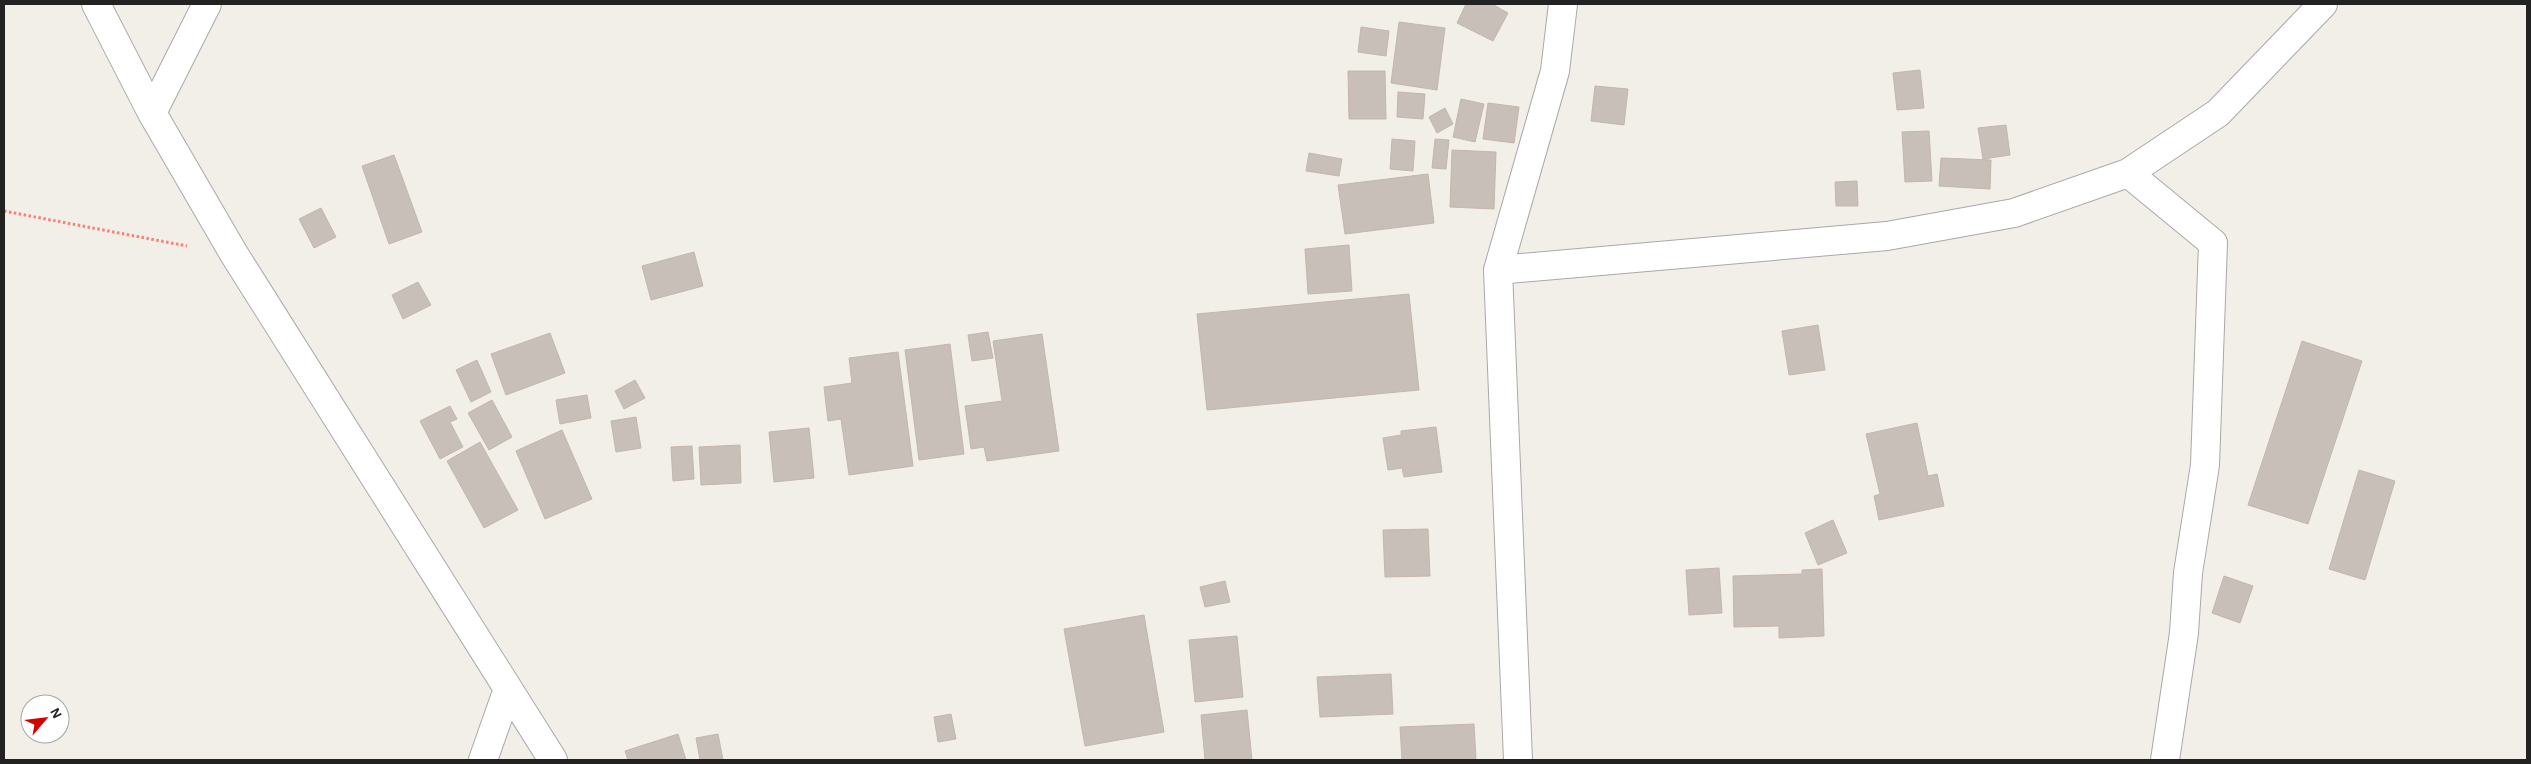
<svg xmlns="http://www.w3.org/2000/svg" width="2531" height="764" font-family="'Alegreya Sans',sans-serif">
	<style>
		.building { fill: #c7bfb8; stroke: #c4b6ab }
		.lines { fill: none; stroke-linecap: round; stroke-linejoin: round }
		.minor-casing { stroke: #a9a9a9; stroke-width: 30 }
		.path { stroke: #fa8072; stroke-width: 3; stroke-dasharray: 2.5 2.5; stroke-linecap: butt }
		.minor { stroke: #fff; stroke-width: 28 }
	</style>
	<rect width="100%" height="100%" fill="#f2efe9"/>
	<!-- building -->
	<path class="building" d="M1466,4h26l16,9 -15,28 -36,-18z
		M1399,22l46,6 -8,62 -46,-7z
		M1361,27l28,4 -3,25 -28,-4z
		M1920,70l4,38 -27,2 -4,-37z
		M1348,71h37l1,48h-37z
		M1595,86l33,3 -4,36 -33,-4z
		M1398,92l27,2 -2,25 -26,-2z
		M1461,99l23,5 -9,38 -22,-5z
		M1488,103l31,4 -5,36 -31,-4z
		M1445,108l8,16 -16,9 -8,-16z
		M2006,125l4,30 -27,4 -5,-31z
		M1929,131l3,50 -27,1 -3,-50z
		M1392,139l23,2 -2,30 -23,-2z
		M1435,139l14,1 -3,29 -14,-1z
		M1452,150l44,2 -2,57 -44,-2z
		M1309,153l33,6 -3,17 -33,-5z
		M394,155l28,77 -33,12 -27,-78z
		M1941,158l50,2 -1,29 -51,-3z
		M1428,174l6,49 -89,11 -7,-49z
		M1857,181l1,25h-22l-1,-24z
		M321,208l15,29 -22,11 -15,-29z
		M1349,245l3,46 -44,3 -3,-45z
		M694,252l9,34 -52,14 -9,-34z
		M418,282l13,23 -28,14 -11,-24z
		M1409,294l10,96 -212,20 -10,-96z
		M1818,325l7,45 -36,5 -7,-44z
		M988,332l5,26 -21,3 -4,-26z
		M550,333l15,40 -59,22 -15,-41z
		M1042,334l17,117 -72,10 -3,-14 -13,2 -6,-43 37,-5 -9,-60z
		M2302,341l60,20 -54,163 -60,-19z
		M950,344l14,110 -45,6 -14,-110z
		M898,352l15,114 -64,9 -8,-56 -13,2 -4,-34 28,-4 -3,-25z
		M477,360l14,32 -20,10 -15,-32z
		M635,380l10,18 -21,11 -9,-18z
		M587,395l4,23 -31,6 -4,-24z
		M492,400l20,37 -23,13 -21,-37z
		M450,406l7,13 -7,3 13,25 -23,12 -20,-38z
		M636,417l5,31 -25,4 -5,-31z
		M1917,423l11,53 9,-2 7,32 -65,14 -5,-24 6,-2 -14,-60z
		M1436,427l6,45 -38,5 -2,-9 -14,2 -5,-32 18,-3v-4z
		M809,428l5,50 -40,4 -5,-50z
		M562,430l30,69 -47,20 -29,-68z
		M480,442l38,68 -34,18 -37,-67z
		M740,445l1,38 -40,2 -2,-38z
		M692,446l2,33 -21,2 -2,-34z
		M2359,470l36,11 -30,99 -36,-11z
		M1833,520l14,33 -29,12 -13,-32z
		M1428,529l2,47 -45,1 -2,-47z
		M1719,568l3,45 -33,2 -3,-45z
		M1822,569l2,67 -45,2v-12l-45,1 -1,-51 69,-2v-4z
		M2224,576l29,10 -13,37 -28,-10z
		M1225,581l5,21 -25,5 -5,-20z
		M1144,615l20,117 -79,14 -21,-117z
		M1237,636l6,61 -48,5 -6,-62z
		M1391,674l2,40 -73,3 -3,-40z
		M1247,710l5,50h-47l-4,-45z
		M951,714l5,25 -18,3 -4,-25z
		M1474,724l2,36h-74l-2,-33z
		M678,734l8,26h-58l-3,-9z
		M718,734l5,26h-23l-4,-22z"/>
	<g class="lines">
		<defs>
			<path id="minor" d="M96,4l56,109 82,141 319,506
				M152,113l55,-109
				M2128,173l85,70 -8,222 -17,108 -4,60 -19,127
				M1498,270l57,-199 8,-67
				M483,760l25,-71
				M1518,760l-20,-490 389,-34 127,-23 114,-40 90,-60 105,-109"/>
		</defs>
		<!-- minor casing -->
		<use href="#minor" class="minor-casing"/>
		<!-- path -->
		<path class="path" d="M4,211l183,35"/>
		<!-- minor -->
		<use href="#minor" class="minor"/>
	</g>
	<!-- border -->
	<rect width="2531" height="764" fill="none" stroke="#222222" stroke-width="10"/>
	<!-- north arrow -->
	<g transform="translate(45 719) rotate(62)"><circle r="24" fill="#ffffff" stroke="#a7a7a7"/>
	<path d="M0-4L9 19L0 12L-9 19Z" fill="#d40000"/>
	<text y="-8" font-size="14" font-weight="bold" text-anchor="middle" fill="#222222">N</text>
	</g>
</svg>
